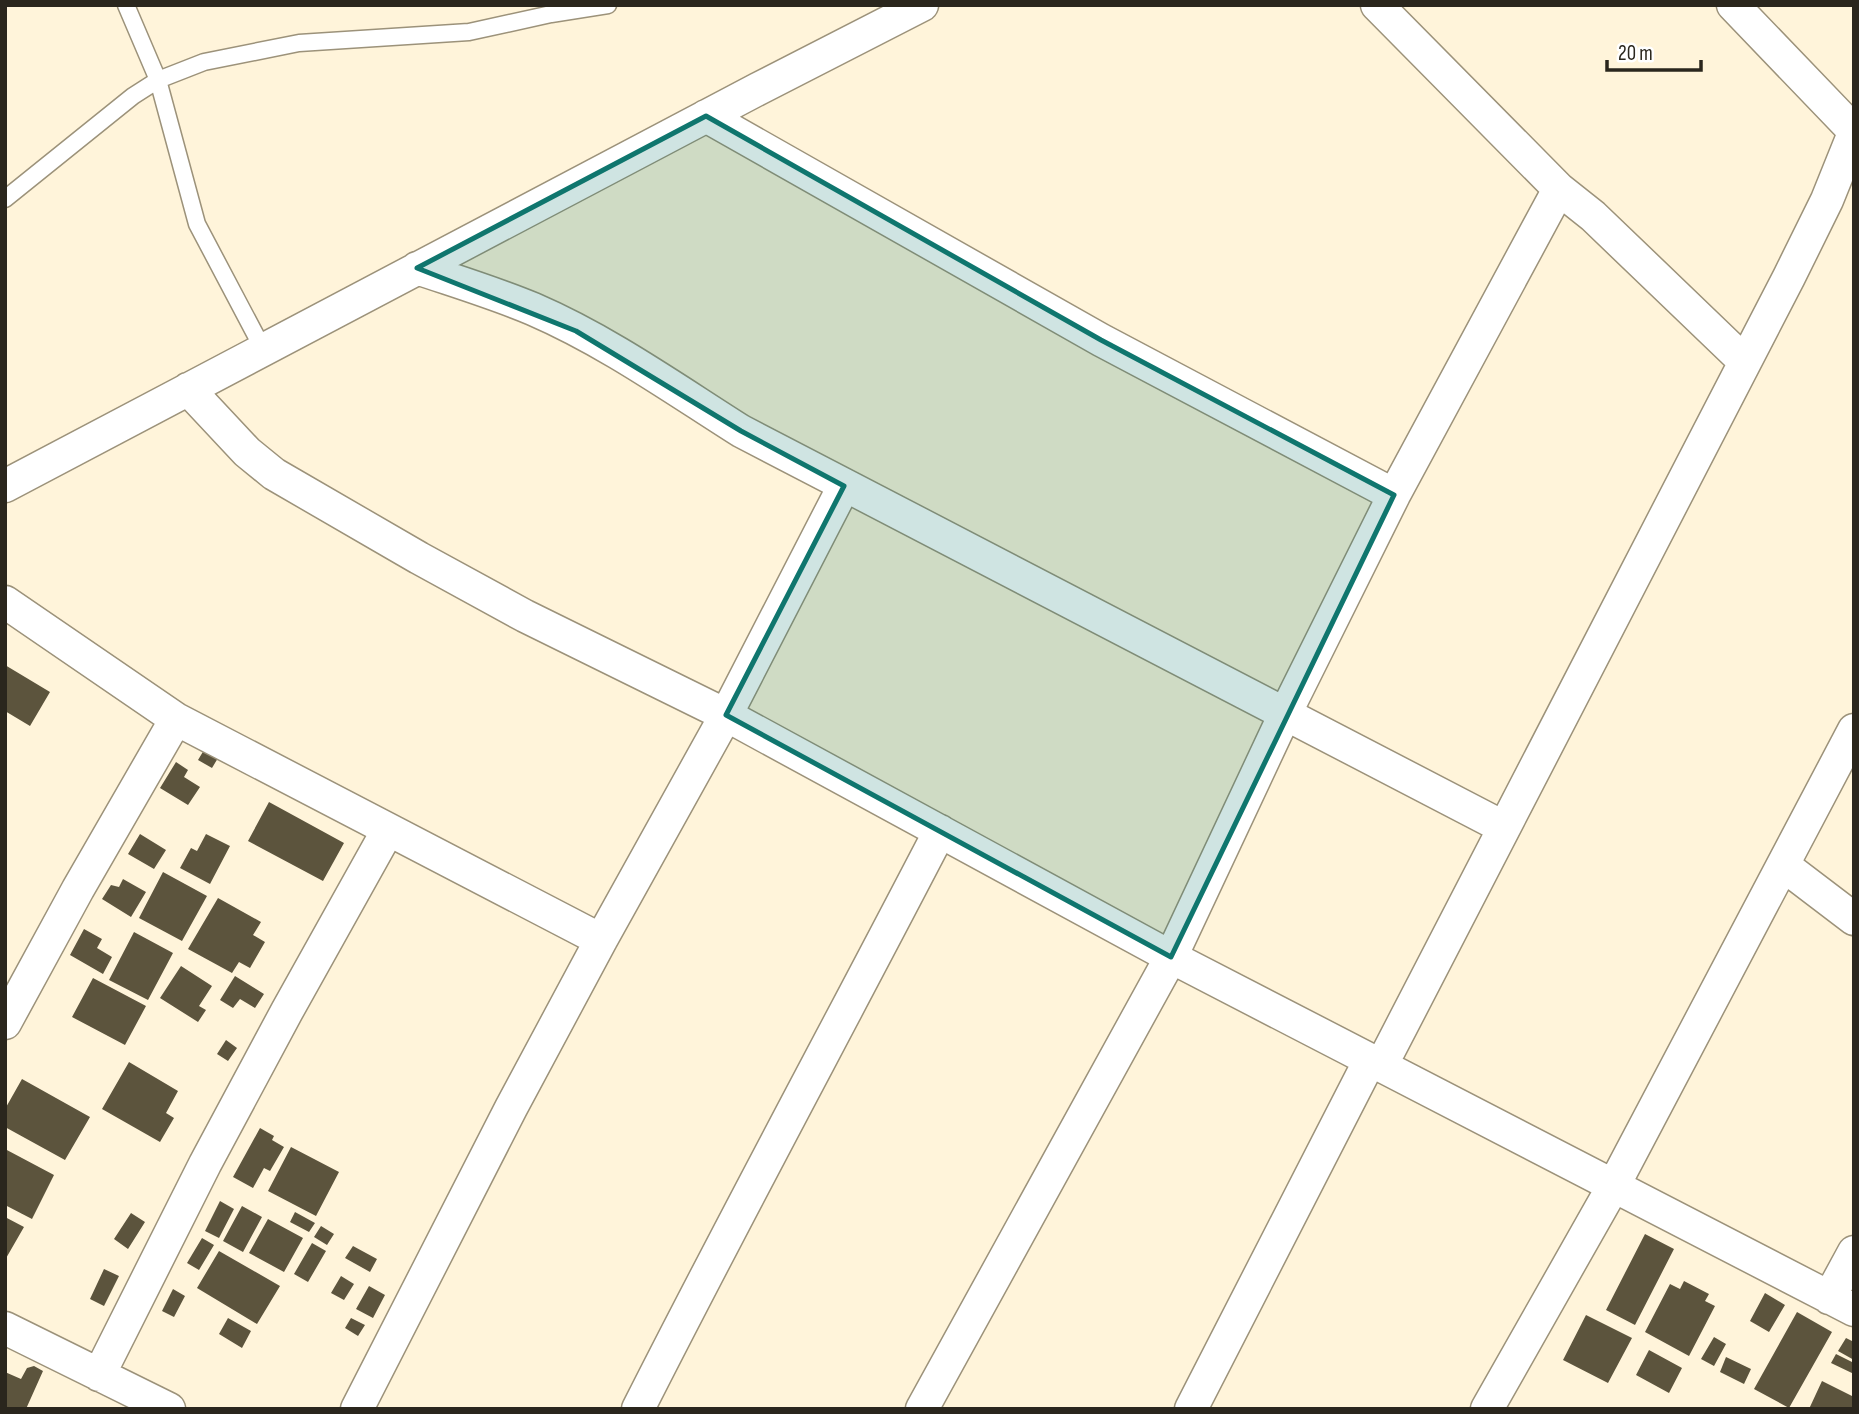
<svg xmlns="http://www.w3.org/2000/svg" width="1859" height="1414" font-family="'Sofia Sans Condensed',sans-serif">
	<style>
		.building { fill: #5c543d }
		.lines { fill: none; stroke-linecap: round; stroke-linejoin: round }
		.service-casing { stroke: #9c927a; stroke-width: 19 }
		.minor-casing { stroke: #9c927a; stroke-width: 35 }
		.service { stroke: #fff; stroke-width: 16 }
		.minor { stroke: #fff; stroke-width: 32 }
		.marked { fill: #0f766e; fill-opacity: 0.2; stroke: #0f766e; stroke-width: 5; stroke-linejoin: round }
	</style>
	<rect width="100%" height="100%" fill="#fff4da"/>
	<!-- building -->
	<path class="building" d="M5,665l45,27 -20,34 -25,-15z
		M207,745l14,8 -9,15 -14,-8z
		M176,762l12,8 -4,7 16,10 -12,18 -28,-17z
		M269,802l75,41 -21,38 -75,-40z
		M140,834l26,16 -12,19 -26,-15z
		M206,834l24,12 -20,38 -30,-16 11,-20 6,3z
		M163,872l44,24 -25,45 -43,-23z
		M123,879l23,13 -15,25 -29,-18 9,-14 8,2z
		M218,898l43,24 -8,13 12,7 -15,26 -11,-6 -7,11 -44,-24z
		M84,929l18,10 -5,9 15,9 -9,17 -33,-19z
		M134,932l39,21 -25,47 -39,-20z
		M181,966l31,20 -13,20 7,4 -8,12 -38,-24z
		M235,976l29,18 -9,14 -15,-9 -7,9 -13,-8z
		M93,978l53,28 -21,39 -53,-28z
		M226,1040l11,8 -9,13 -11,-7z
		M129,1062l49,29 -12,22 8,5 -14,24 -58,-33z
		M22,1079l68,38 -25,43 -60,-33v-18z
		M260,1128l14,8 -2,4 12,7 -14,24 -6,-3 -11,20 -20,-11z
		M291,1147l48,25 -23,44 -48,-25z
		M5,1149l49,26 -22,44 -27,-14z
		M220,1201l14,8 -15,29 -14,-7z
		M242,1206l20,11 -19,35 -20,-11z
		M295,1212l20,11 -6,9 -19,-10z
		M131,1213l14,9 -17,27 -14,-10z
		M5,1217l19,10 -19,33z
		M268,1219l35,19 -19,34 -35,-19z
		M321,1226l13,8 -7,11 -13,-8z
		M1645,1234l29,15 -39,76 -29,-15z
		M202,1238l12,7 -15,25 -12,-7z
		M312,1243l14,8 -18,31 -14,-8z
		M353,1246l24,13 -7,13 -25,-14z
		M219,1251l61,35 -23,38 -60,-36z
		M104,1269l15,7 -15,30 -14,-7z
		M341,1276l13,8 -10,16 -13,-7z
		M1684,1281l25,13 -4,7 10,5 -26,50 -44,-24 25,-48 10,5z
		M369,1286l16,9 -12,23 -17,-9z
		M173,1289l12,7 -11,21 -12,-6z
		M1765,1293l20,12 -16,27 -19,-11z
		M1797,1312l35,20 -43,76 -35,-19z
		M1586,1315l46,23 -24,45 -45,-23z
		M228,1318l23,13 -9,17 -23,-14z
		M351,1318l14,7 -7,11 -13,-8z
		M1714,1337l12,7 -12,22 -13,-7z
		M1846,1338l8,4v18l-16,-9z
		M1649,1350l33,18 -13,25 -33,-18z
		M1836,1354l18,9v11l-23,-11z
		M1726,1357l25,12 -7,15 -24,-12z
		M34,1366l9,5 -17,38h-21v-37l16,7 6,-11z
		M1822,1381l32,16v12h-45z"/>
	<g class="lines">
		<defs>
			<path id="service" d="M126,5l32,75 39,144 66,125
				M5,199l128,-103 25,-16 46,-18 95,-19 170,-11 82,-18 57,-9"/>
			<path id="minor" d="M1377,5l182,184 34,27 152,146
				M1733,5l121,126
				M706,116l395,224 293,155
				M417,268c38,13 78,25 116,41 74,32 140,79 208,122l762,396
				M188,389l59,63 27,22 145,84 106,58 201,99 445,242 683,353
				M5,486l753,-397 164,-84
				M5,602l171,117 425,221
				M1783,865l71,54
				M5,1023l73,-134 98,-170
				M1381,1066l408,-789 38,-77 27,-67
				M1829,1298l25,-46
				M5,1328l164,81
				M99,1375l106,-211 82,-153 101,-181
				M357,1409l154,-301 90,-168 125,-225 118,-229
				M638,1409c98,-194 202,-385 302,-578
				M922,1409l249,-452 114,-243 109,-219 165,-306
				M1191,1409l179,-349
				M1487,1409l127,-224 240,-455"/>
		</defs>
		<!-- service casing -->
		<use href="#service" class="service-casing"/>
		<!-- minor casing -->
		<use href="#minor" class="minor-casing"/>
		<!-- service -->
		<use href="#service" class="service"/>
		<!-- minor -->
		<use href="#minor" class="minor"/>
	</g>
	<!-- marked area -->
	<path class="marked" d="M706,116l395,224 293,155 -223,462 -445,-242 118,-229 -103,-55 -165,-100 -159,-63z"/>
	<!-- border -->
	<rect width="1859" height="1414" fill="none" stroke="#2a261d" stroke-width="14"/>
	<!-- scale -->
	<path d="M1607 60v10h94v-10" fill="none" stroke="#2a261d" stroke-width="3.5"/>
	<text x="1618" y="60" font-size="21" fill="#2a261d" stroke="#ffffff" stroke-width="5" paint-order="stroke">20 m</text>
</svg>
